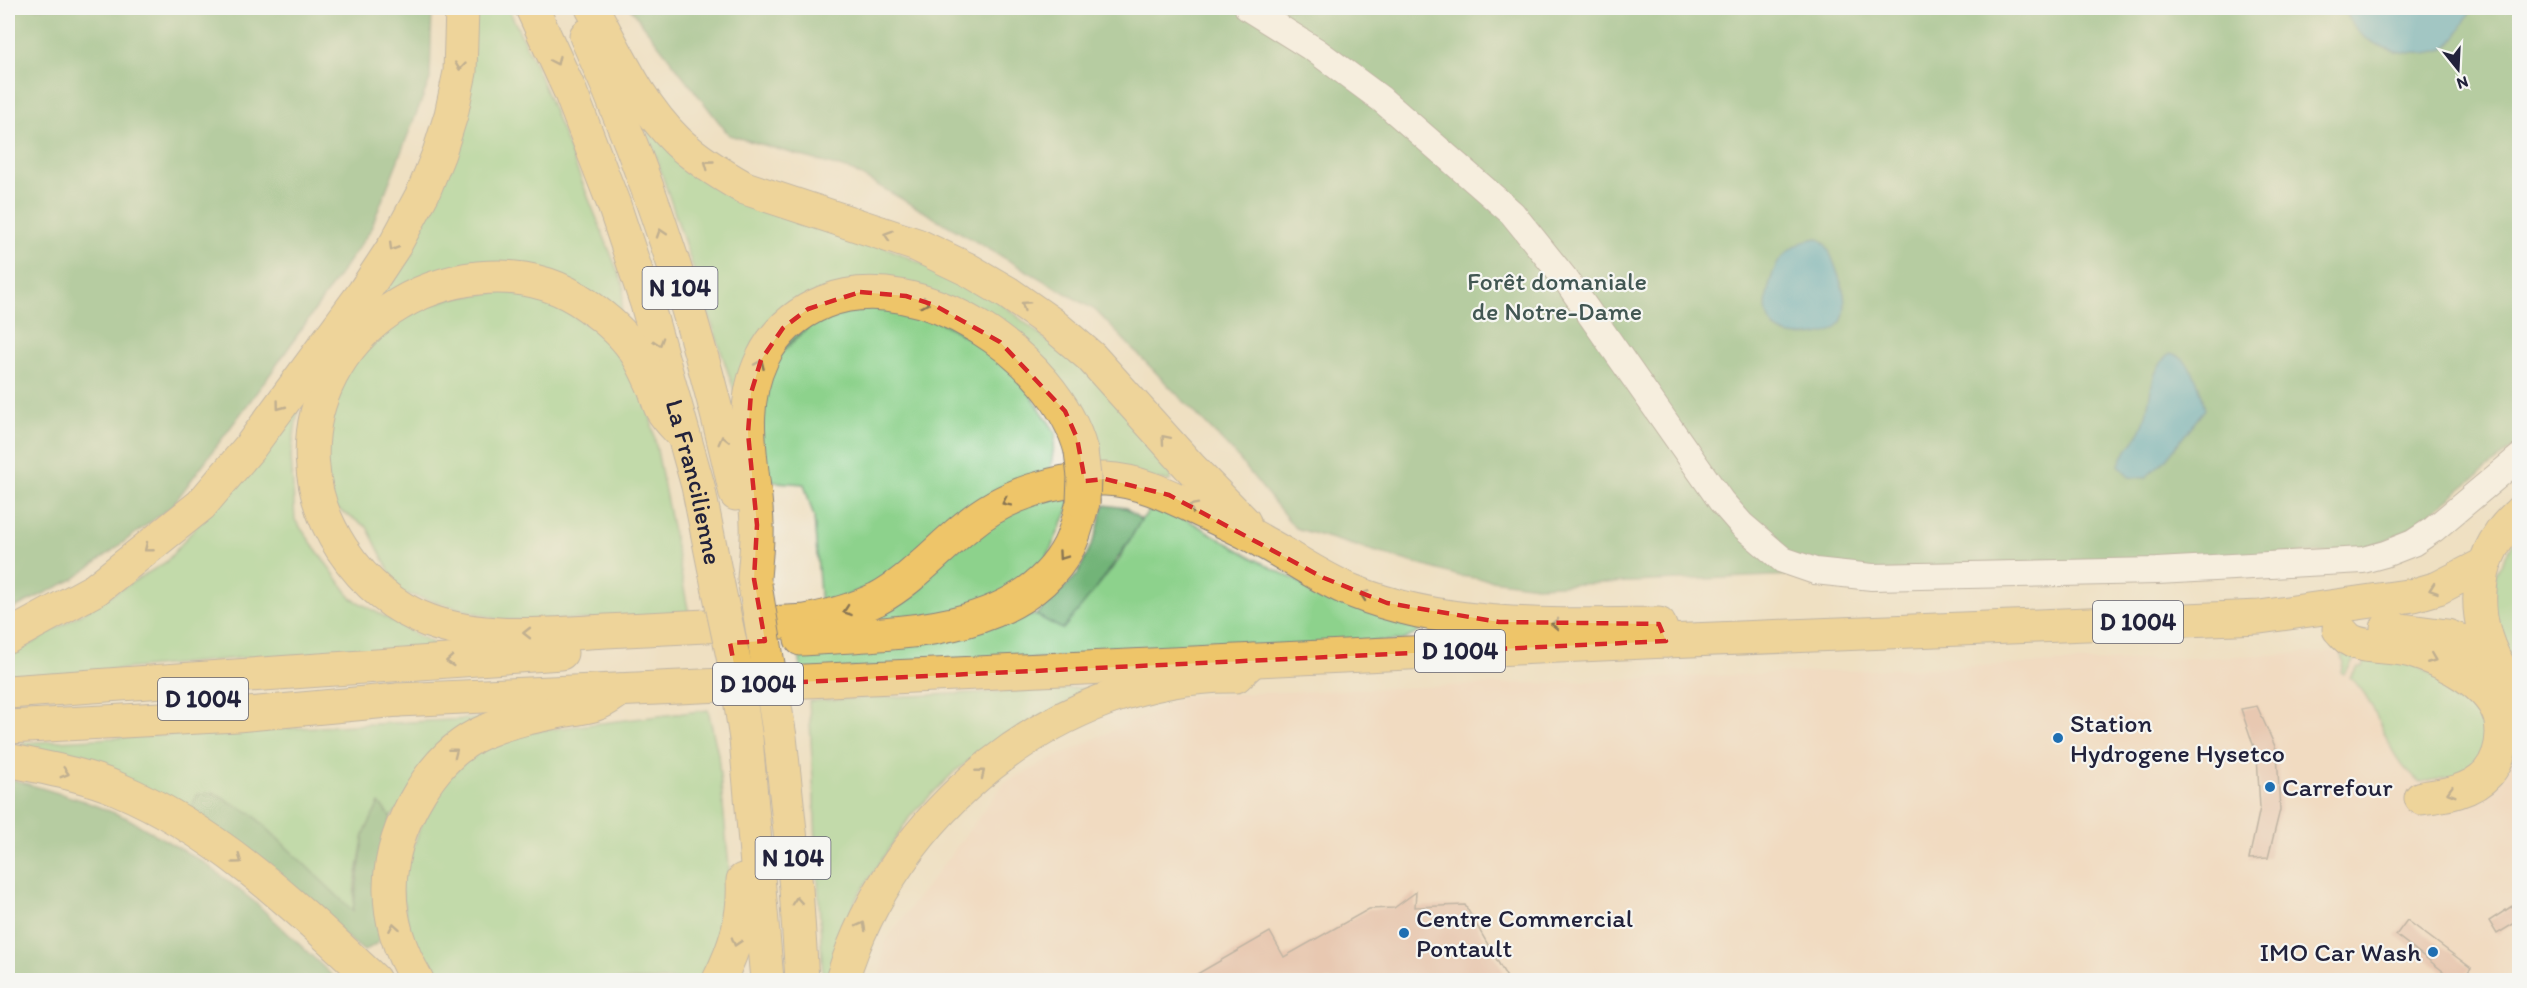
<svg xmlns="http://www.w3.org/2000/svg" width="2527" height="988" font-family="Itim,sans-serif">
	<style>
		.built { fill: #f3d4be }
		.green { fill: #8dd28c; stroke: #587a64; stroke-width: 1.5 }
		.forest { fill: #72b478; stroke: #4a6b5a; stroke-width: 1.5 }
		.water { fill: #44a7c4; stroke: #336480; stroke-width: 1.5 }
		.building { fill: #e0ab9c }
		.lines { fill: none; stroke-linecap: round; stroke-linejoin: round }
		.tertiary-casing { stroke: #88817e; stroke-width: 28 }
		.primary-casing { stroke: #88817e; stroke-width: 35 }
		.trunk-casing { stroke: #88817e; stroke-width: 35 }
		.tertiary { stroke: #fff; stroke-width: 26 }
		.primary { stroke: #eec569; stroke-width: 33 }
		.trunk { stroke: #eec569; stroke-width: 33 }
		.trunk-bridge-casing { stroke: #88817e; stroke-width: 35; stroke-linecap: butt }
		.trunk-bridge { stroke: #eec569; stroke-width: 33 }
		.oneway { stroke: #887452 }
		.marked { fill: none; stroke: #d62828; stroke-width: 4.5; stroke-dasharray: 12 8; stroke-linejoin: round }
		.poi-dot { fill: #1f6fb2; stroke: #f6f6f2; stroke-width: 2 }
		.labels { text-anchor: middle; stroke-width: 4.5; stroke-linejoin: round; paint-order: stroke }
		.shield { fill: #f6f6f2; stroke: #626272; stroke-width: 1.5 }
		.shield-label { font-size: 24px; font-weight: bold; fill: #22223b }
		.park-label { font-size: 26px; fill: #425753; stroke: #f6f6f2 }
		.street-label { font-size: 26px; fill: #22223b; stroke: #f6f6f2 }
		.poi-label { font-size: 26px; fill: #22223b; stroke: #f6f6f2; text-anchor: start }
	</style>
	<rect width="100%" height="100%" fill="#f6f6f2"/>
	<filter id="ink" filterUnits="userSpaceOnUse"><feTurbulence type="fractalNoise" baseFrequency=".0167" numOctaves="2"/><feDisplacementMap in="SourceGraphic" scale="12" xChannelSelector="R" yChannelSelector="G"/><feConvolveMatrix kernelMatrix="1 2 1 2 8 2 1 2 1" color-interpolation-filters="sRGB"/></filter>
	<filter id="wash" filterUnits="userSpaceOnUse"><feTurbulence type="fractalNoise" baseFrequency=".008" numOctaves="4" result="noise"/><feDisplacementMap in="SourceGraphic" scale="24" xChannelSelector="R" yChannelSelector="G"/><feGaussianBlur stdDeviation="1.35" result="paint"/><feColorMatrix in="noise" values="0 0 0 0 0 0 0 0 0 0 0 0 0 0 0 0 0 1.4 0 .05"/><feComposite in="paint" operator="in"/></filter>
	<g filter="url(#wash)">
		<rect width="100%" height="100%" fill="#efe0c2"/>
		<!-- built -->
		<path class="built" d="M2393,650l126,73v257h-1640l5,-37 121,-161 179,-86z"/>
		<!-- green -->
		<path class="green" d="M470,8h38l27,56 89,223 -4,35 -82,-51 -182,57 51,-77 50,-97 12,-77z
			M645,124l213,111 132,59 115,94 67,81 -2,12 -68,-9 -50,-94 -195,-97 -121,115z
			M503,291l48,10 57,38 39,60 43,220 -190,1 -100,-28 -33,-65 -33,-20 -15,-58 25,-74 28,-40 62,-34z
			M871,305l50,6 57,33 40,32 38,57 -6,38 -164,108 -65,28 -7,-90 -10,-33 -41,-3 -4,-72 16,-54 42,-36z
			M298,408l-7,48 4,64 56,78 97,54 -208,6 -232,22v-29l23,-7 135,-82z
			M1061,494l10,9 -31,70 -62,39 -167,21 189,-118z
			M1158,502c58,34 116,72 179,96 27,10 62,11 83,34l-17,8 -602,31 -2,-22 237,-34 27,14 55,-68 23,-41z
			M2519,532v143l-19,-31 -8,-36 4,-35z
			M2350,654l55,5 73,43 12,37 -16,34 -53,9c-40,-25 -37,-75 -71,-105l8,-10h5l2,-6 -9,-4 -12,17 -3,-2 2,-9 -2,-8z
			M1097,687l-91,48 -51,36 -44,44 -55,84 -25,81h-8l-14,-279z
			M708,710l10,44 15,154 -30,72h-273l-17,-28 -13,-68 33,-92 50,-47 28,-11z
			M486,718l-95,99 -12,-13 -15,30 -9,50 -2,28 -102,-99 -62,-1 -170,-69z"/>
		<!-- forest -->
		<path class="forest" d="M8,8h424l-2,71 -60,152 -99,142 -99,133 -98,73 -66,32z
			M630,8h1889v435l-106,84 -39,19 -39,6 -798,34 -78,-10 -164,-48 -61,-75 -139,-143 -242,-139 -124,-36z
			M1104,505l22,3 15,12c-23,41 -47,74 -79,109l-26,-14 41,-40 19,-40z
			M8,778l73,22 46,18 78,45 52,41 80,76h-329z
			M213,793l38,20 102,98 11,-77 15,-31 12,14 -14,80 2,45 -15,9 -175,-139 8,-18z"/>
		<!-- water -->
		<path class="water" d="M2345,8h128c-10,12 -15,33 -30,41 -6,3 -12,3 -19,4 -32,2 -70,-11 -79,-45z
			M1817,238c4,2 8,5 10,9 5,9 15,37 17,47 5,34 -12,42 -43,42 -41,-1 -39,-32 -28,-63 7,-19 25,-32 44,-35z
			M2171,353c22,6 30,36 34,56l-39,50 -21,19 -16,-1 -10,-12c4,-15 16,-22 22,-35 12,-26 5,-60 30,-77z"/>
		<g id="blocks">
			<!-- building -->
			<path class="building" d="M2257,706l20,45 3,59 -12,48 -19,1 11,-51 -3,-52 -16,-47z
				M1416,892l-1,15 50,-2 44,76h-324l85,-49 14,25 85,-48 25,-1z
				M2520,901v19l-23,14 -8,-13z
				M2407,920l64,48 -10,13h-5l-60,-46z"/>
		</g>
	</g>
	<g filter="url(#ink)">
		<use href="#blocks" fill-opacity="0" stroke="#88817e" stroke-width="1.5"/>
		<g class="lines">
			<defs>
				<path id="tertiary" d="M1248,8l67,42 66,49 131,114 54,67 155,221 21,24 41,35 32,11 57,6 285,-6 206,-11 22,-6 28,-11 21,-14 86,-72"/>
				<path id="primary" d="M2520,512c-7,7 -14,13 -19,21 -36,50 -24,118 19,159
					M2387,628l60,8 43,16
					M2339,629c4,4 8,10 13,12 13,7 42,5 59,10 33,10 82,33 90,70 3,19 -1,37 -13,52 -17,19 -44,22 -67,25
					M398,700l1268,-59 594,-24 154,-22 24,-7 47,-24"/>
				<g id="trunk">
					<path id="s1" d="M532,8l38,83 44,114 33,99 51,182 20,100"/>
					<path d="M592,8c25,45 47,96 85,133 19,18 45,34 68,47l172,57 50,24 41,24 43,30 40,34 99,110 54,55"/>
					<path d="M586,36c65,146 116,302 150,458"/>
					<path d="M684,436c-7,-8 -17,-17 -22,-26 -4,-7 -5,-15 -8,-22 -6,-13 -12,-28 -21,-40 -12,-17 -29,-31 -46,-43 -32,-23 -70,-31 -109,-27 -134,15 -212,155 -136,271 22,33 49,58 87,72 54,20 120,13 177,10 66,-3 133,-7 200,-10 25,-5 48,-11 71,-22 34,-18 60,-49 90,-73 36,-31 90,-48 138,-47 32,1 63,16 92,30 22,11 45,20 66,33 30,16 57,36 89,49 96,39 206,34 307,33l7,17"/>
					<path d="M754,579c1,-18 4,-37 3,-55 -2,-56 -21,-111 5,-165 13,-27 35,-46 62,-57 95,-38 233,56 257,149"/>
					<path d="M8,637l88,-48 105,-84 49,-58 114,-155 31,-47 28,-52 16,-40 12,-38 9,-43 2,-64"/>
					<path d="M801,639c88,-6 221,-2 268,-93 7,-14 10,-29 14,-44"/>
					<path d="M8,692l553,-39"/>
					<path d="M8,727l229,-12 161,-15"/>
					<path d="M780,737l16,151 6,92"/>
					<path d="M746,739l21,241"/>
					<path d="M8,760c36,8 75,14 110,29 100,42 178,118 256,191"/>
					<path d="M417,980c-38,-63 -35,-126 3,-188 16,-26 37,-49 66,-61 24,-10 49,-15 75,-20 11,-2 24,-3 35,-7 8,-2 17,-9 24,-14"/>
					<path d="M719,980c16,-32 26,-63 24,-100"/>
					<path d="M842,980c50,-167 216,-306 394,-304l17,-16"/>
				</g>
			</defs>
			<!-- tertiary casing -->
			<use href="#tertiary" class="tertiary-casing"/>
			<!-- primary casing -->
			<use href="#primary" class="primary-casing"/>
			<!-- trunk casing -->
			<use href="#trunk" class="trunk-casing"/>
			<!-- tertiary -->
			<use href="#tertiary" class="tertiary"/>
			<!-- primary -->
			<use href="#primary" class="primary"/>
			<!-- trunk -->
			<use href="#trunk" class="trunk"/>
			<defs>
				<path id="trunk-bridge" d="M1081,451l3,26 -1,25
					M755,585l25,152
					M718,586l17,80 11,73"/>
			</defs>
			<!-- trunk-bridge casing -->
			<use href="#trunk-bridge" class="trunk-bridge-casing"/>
			<!-- trunk-bridge -->
			<use href="#trunk-bridge" class="trunk-bridge"/>
		</g>
		<!-- one-way arrows -->
		<defs><path id="oneway-chevron" d="M-2-3.5L2.5 0L-2 3.5" fill="none" stroke-width="1.6" stroke-linecap="round" stroke-linejoin="round" transform="scale(1.5)"/></defs>
		<g class="oneway">
			<use href="#oneway-chevron" transform="translate(556 61) rotate(65)"/>
			<use href="#oneway-chevron" transform="translate(460 66) rotate(96)"/>
			<use href="#oneway-chevron" transform="translate(708 164) rotate(-144)"/>
			<use href="#oneway-chevron" transform="translate(661 233) rotate(-108)"/>
			<use href="#oneway-chevron" transform="translate(888 235) rotate(-162)"/>
			<use href="#oneway-chevron" transform="translate(393 247) rotate(121)"/>
			<use href="#oneway-chevron" transform="translate(925 303) rotate(18)"/>
			<use href="#oneway-chevron" transform="translate(1025 305) rotate(-145)"/>
			<use href="#oneway-chevron" transform="translate(659 342) rotate(73)"/>
			<use href="#oneway-chevron" transform="translate(760 364) rotate(-66)"/>
			<use href="#oneway-chevron" transform="translate(280 406) rotate(127)"/>
			<use href="#oneway-chevron" transform="translate(1165 439) rotate(-131)"/>
			<use href="#oneway-chevron" transform="translate(723 440) rotate(-104)"/>
			<use href="#oneway-chevron" transform="translate(1006 502) rotate(154)"/>
			<use href="#oneway-chevron" transform="translate(1193 507) rotate(-153)"/>
			<use href="#oneway-chevron" transform="translate(148 548) rotate(141)"/>
			<use href="#oneway-chevron" transform="translate(1062 556) rotate(125)"/>
			<use href="#oneway-chevron" transform="translate(2433 589) rotate(161)"/>
			<use href="#oneway-chevron" transform="translate(1364 595) rotate(-160)"/>
			<use href="#oneway-chevron" transform="translate(847 611) rotate(161)"/>
			<use href="#oneway-chevron" transform="translate(1555 624) rotate(-179)"/>
			<use href="#oneway-chevron" transform="translate(527 633) rotate(180)"/>
			<use href="#oneway-chevron" transform="translate(2432 659) rotate(22)"/>
			<use href="#oneway-chevron" transform="translate(450 661) rotate(176)"/>
			<use href="#oneway-chevron" transform="translate(454 752) rotate(-38)"/>
			<use href="#oneway-chevron" transform="translate(65 773) rotate(16)"/>
			<use href="#oneway-chevron" transform="translate(981 773) rotate(-39)"/>
			<use href="#oneway-chevron" transform="translate(2451 792) rotate(164)"/>
			<use href="#oneway-chevron" transform="translate(238 860) rotate(36)"/>
			<use href="#oneway-chevron" transform="translate(797 901) rotate(-94)"/>
			<use href="#oneway-chevron" transform="translate(862 926) rotate(-62)"/>
			<use href="#oneway-chevron" transform="translate(394 927) rotate(-100)"/>
			<use href="#oneway-chevron" transform="translate(736 942) rotate(107)"/>
		</g>
	</g>
	<!-- marked area -->
	<path d="M0 0H2527V988H0ZM860,292l46,4 28,9 66,37 65,69 12,27 8,43 20,-2 64,16 155,83 63,25 112,19 160,2 7,17 -928,44 -8,-42 35,-2 -11,-62 3,-54 -9,-92 3,-40 10,-33 22,-32 25,-19z" fill="#efe0c2" fill-opacity=".55" fill-rule="evenodd"/>
	<path class="marked" d="M860,292l46,4 28,9 66,37 65,69 12,27 8,43 20,-2 64,16 155,83 63,25 112,19 160,2 7,17 -928,44 -8,-42 35,-2 -11,-62 3,-54 -9,-92 3,-40 10,-33 22,-32 25,-19z"/>
	<!-- markers -->
	<g class="poi-dot">
		<circle cx="2058" cy="738" r="6"/>
		<circle cx="2270" cy="787" r="6"/>
		<circle cx="1404" cy="933" r="6"/>
		<circle cx="2433" cy="952" r="6"/>
	</g>
	<g class="labels">
		<!-- shield labels -->
		<g class="shield">
			<rect x="642.5" y="267" width="75" height="42" rx="4.5"/>
			<rect x="2093" y="601" width="90" height="42" rx="4.5"/>
			<rect x="1415" y="630" width="90" height="42" rx="4.5"/>
			<rect x="713" y="663" width="90" height="42" rx="4.5"/>
			<rect x="158" y="678" width="90" height="42" rx="4.5"/>
			<rect x="755.5" y="837" width="75" height="42" rx="4.5"/>
		</g>
		<g class="shield-label">
			<text x="680" y="296">N 104</text>
			<text x="2138" y="630">D 1004</text>
			<text x="1460" y="659">D 1004</text>
			<text x="758" y="692">D 1004</text>
			<text x="203" y="707">D 1004</text>
			<text x="793" y="866">N 104</text>
		</g>
		<!-- park labels -->
		<g class="park-label">
			<text x="1557" y="290">Forêt domaniale<tspan x="1557" dy="30">de Notre-Dame</tspan></text>
		</g>
		<!-- street labels -->
		<g class="street-label">
			<text dy="9" stroke="none"><textPath href="#s1" startOffset="502">La Francilienne</textPath></text>
		</g>
		<!-- poi labels -->
		<g class="poi-label">
			<text x="2070" y="732">Station<tspan x="2070" dy="30">Hydrogene Hysetco</tspan></text>
			<text x="2282" y="796">Carrefour</text>
			<text x="1416" y="927">Centre Commercial<tspan x="1416" dy="30">Pontault</tspan></text>
			<text x="2421" y="961" text-anchor="end">IMO Car Wash</text>
		</g>
	</g>
	<!-- margin -->
	<rect width="2527" height="988" fill="none" stroke="#f6f6f2" stroke-width="30"/>
	<!-- north arrow -->
	<g transform="translate(2458 69) rotate(162)" stroke="#f6f6f2" stroke-width="4.5" paint-order="stroke">
	<path d="M0-4.5L10 22L0 15L-10 22Z" fill="#22223b"/>
	<text y="-9" font-size="16" font-weight="bold" text-anchor="middle" fill="#22223b">N</text>
	</g>
</svg>
